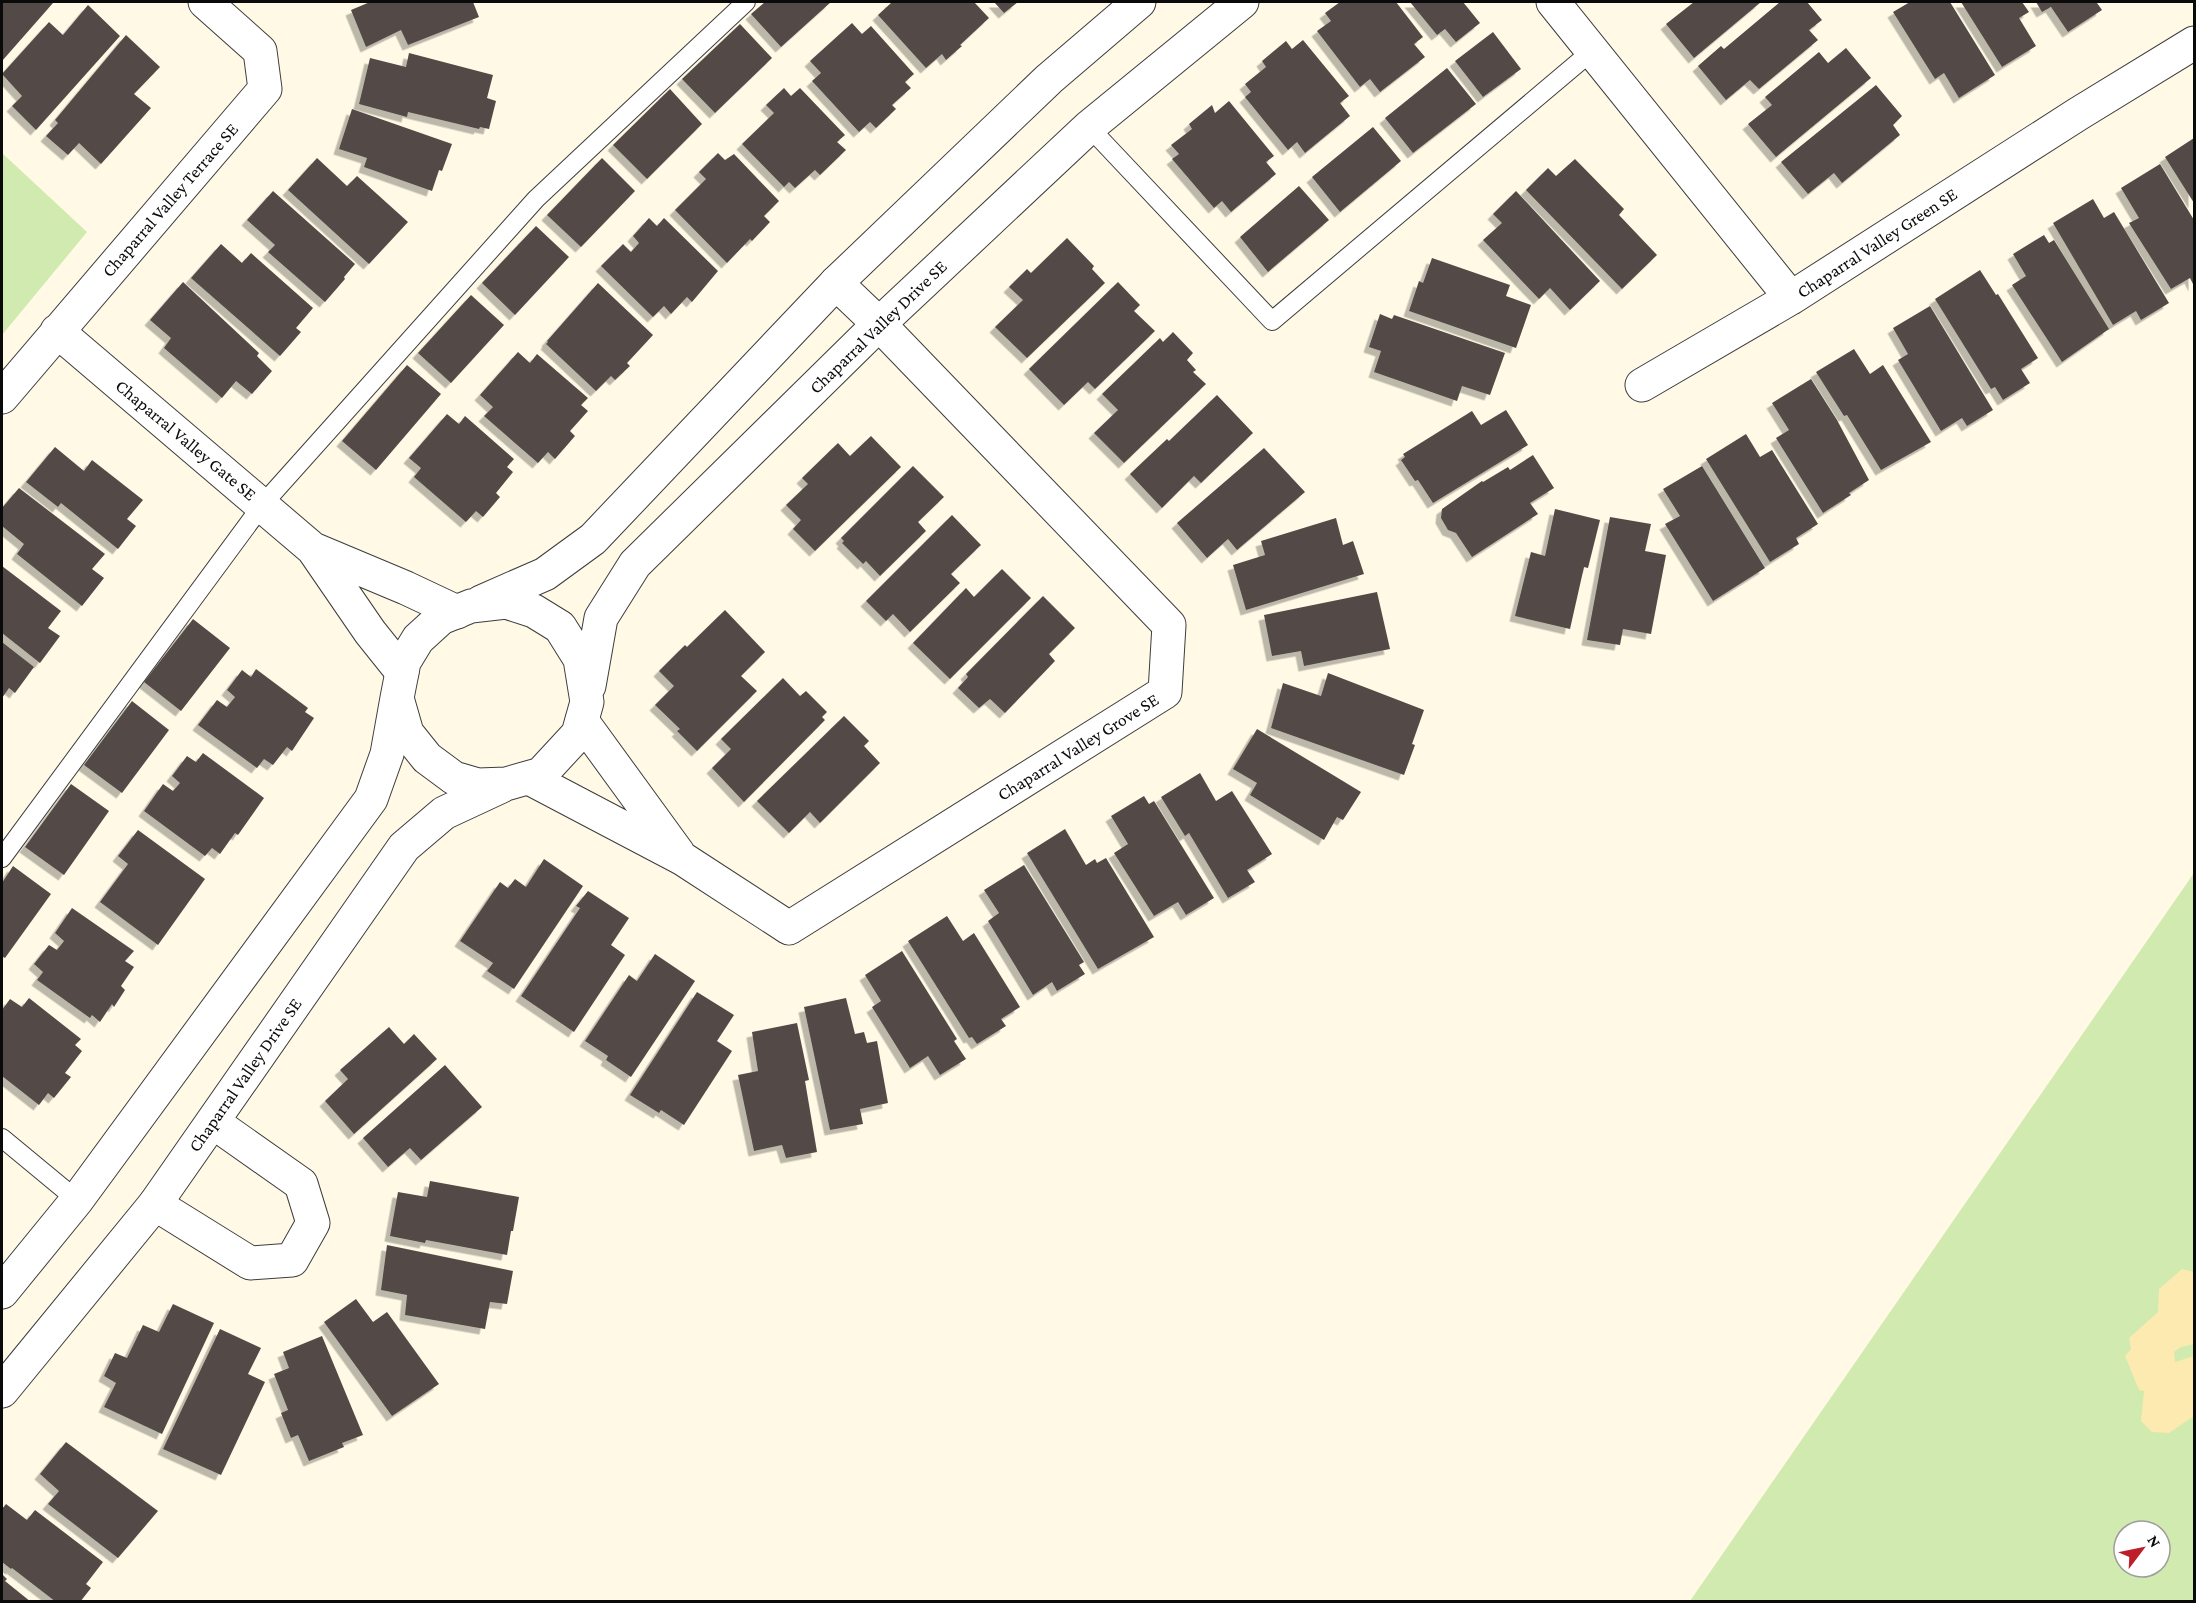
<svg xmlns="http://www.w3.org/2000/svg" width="2196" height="1603" font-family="'Crimson Pro',serif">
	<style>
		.green { fill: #d0eaaf; fill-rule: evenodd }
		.sand { fill: #fdeab0 }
		.building { fill: #534a46; filter: url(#shadow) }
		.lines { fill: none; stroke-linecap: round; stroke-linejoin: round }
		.service-casing { stroke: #3d3d3d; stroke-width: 20 }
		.minor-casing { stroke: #3d3d3d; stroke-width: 35 }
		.tertiary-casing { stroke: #3d3d3d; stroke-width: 35 }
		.service { stroke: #fff; stroke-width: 18 }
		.minor { stroke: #fff; stroke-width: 33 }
		.tertiary { stroke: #fff; stroke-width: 33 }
		.labels { text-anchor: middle; stroke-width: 6; stroke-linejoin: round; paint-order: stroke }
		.street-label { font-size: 18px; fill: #0a0a0a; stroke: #fff }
	</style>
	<defs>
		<filter id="shadow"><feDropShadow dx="-5.5" dy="5.5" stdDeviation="0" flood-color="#0004"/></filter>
	</defs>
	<rect width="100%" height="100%" fill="#fff9e6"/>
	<!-- green -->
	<path class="green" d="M2,153l85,79 -85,103z
		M2194,873v728h-504zM2124,1531h36v36h-36z"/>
	<!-- sand -->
	<path class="sand" d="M2182,1269l12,3v72l-13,3 -7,5 1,10 19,-6v60l-25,17 -17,-1 -11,-11 3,-30 -5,-1 -14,-34 6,-7 -2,-11 29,-26 1,-23z"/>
	<!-- building -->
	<path class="building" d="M2,2h49l2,1 -51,58z
		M370,2h103l6,15 -71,28 -7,-15 -35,17 -15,-37z
		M765,2h66l-50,45 -30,-33z
		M890,2h84l15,16 -29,27 2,1 -16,14 -4,-6 -16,14 -48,-53 13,-12z
		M994,2h24l-14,11z
		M1340,2h56l27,35 -9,7 11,13 -45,35 -10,-13 -10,8 -43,-56 14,-10 -6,-8z
		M1410,2h53l17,21 -24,19 -11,-13 -8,6z
		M1694,2h67l-67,56 -28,-34z
		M1780,2h27l15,18 -13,10 9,10 -59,49 -9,-9 -24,20 -28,-34 23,-20 3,3z
		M1910,2h40l45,73 -36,23 -15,-25 -9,6 -42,-67z
		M1961,2h61l7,10 -10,6 17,28 -34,21z
		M2036,2h64l-3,1 5,7 -34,22 -17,-25 -9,5z
		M88,5l32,31 -84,94 -24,-24 10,-10 -20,-22 47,-52 14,13z
		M852,23l10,11 9,-8 43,48 -9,8 6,6 -19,17 4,4 -20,19 -6,-6 -11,10 -47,-51 9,-8 -11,-12z
		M740,24l32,34 -57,55 -33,-34z
		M1493,32l28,37 -38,28 -28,-36z
		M126,35l34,32 -26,27 17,14 -50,56 -22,-21 -11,12 -22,-19 12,-13 -3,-3z
		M1303,40l46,56 -9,7 10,13 -45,37 -8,-11 -9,8 -43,-53 6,-5 -6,-8 21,-17 -4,-6 24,-20 6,8z
		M1846,48l25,30 -95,79 -28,-33 24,-19 -7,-8 54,-45 9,11z
		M409,53l84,22 -6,23 9,3 -7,28 -9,-2 -1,2 -71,-17 -1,5 -48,-13 11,-46 36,9z
		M1447,68l29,36 -63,49 -28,-35z
		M1876,85l26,31 -9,9 7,10 -58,48 -8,-10 -26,21 -27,-32z
		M784,88l7,8 9,-8 45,47 -8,7 9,8 -26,25 -5,-5 -20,18 -6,-6 -5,5 -42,-43 32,-31 -8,-8z
		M670,89l32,35 -55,55 -34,-34z
		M1229,101l45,55 -8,6 10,12 -45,38 -9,-11 -8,7 -42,-49 7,-5 -8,-9 21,-16 -3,-5 23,-19 3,8z
		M352,109l100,35 -10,27 -3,-1 -7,21 -68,-24 3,-9 -28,-9z
		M1373,127l28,34 -61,51 -28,-35z
		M2194,138v65l-29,-46z
		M718,153l7,7 9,-6 45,47 -15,15 6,6 -18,19 -2,-2 -23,24 -52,-53 31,-31 -7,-7z
		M317,158l30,28 10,-10 51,46 -39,42 -81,-74z
		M602,158l33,33 -54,56 -34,-32z
		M1575,159l49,50 -5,6 38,40 -35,34 -96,-99 22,-22 8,8z
		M2160,164l34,56v66l-4,-8 -19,11 -42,-66 10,-5 -18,-30z
		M1299,186l30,34 -61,52 -28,-35z
		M273,191l82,73 -11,13 1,2 -20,23 -57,-50 7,-7 -28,-25z
		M1516,191l84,90 -30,29 -20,-22 -11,11 -56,-59 19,-17 -9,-9z
		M2093,199l11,19 10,-6 55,91 -28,17 -5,-9 -23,14 -60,-102z
		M649,218l8,8 7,-8 54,53 -26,31 -5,-5 -16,17 -7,-8 -11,11 -52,-51 22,-22 8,8 8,-9 -6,-7z
		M536,226l33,31 -54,58 -33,-32z
		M2044,235l5,8 5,-3 55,89 -47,33 -50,-77 14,-9 -13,-22z
		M1067,238l27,28 -2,3 13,14 -78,75 -32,-31 28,-27 -14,-13 18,-18 4,4z
		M221,244l21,19 9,-10 62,55 -17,20 5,4 -21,24 -89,-78z
		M1432,258l78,27 -4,11 25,9 -15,43 -107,-37 10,-30 4,2z
		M1980,270l16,25 2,-1 40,64 -17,11 9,14 -27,17 -8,-13 -4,2 -56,-90z
		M183,282l76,71 -2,3 15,15 -20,23 -16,-13 -14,17 -58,-50 7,-10 -21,-18z
		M1118,282l22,23 -6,6 21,20 -60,58 -7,-7 -24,23 -35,-36z
		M598,283l55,52 -26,28 3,3 -15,14 -4,-4 -15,15 -50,-47 2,-2 -1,-1z
		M471,295l33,30 -53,58 -33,-30z
		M1930,306l63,104 -26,16 -5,-8 -21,13 -43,-71 10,-6 -15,-26z
		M1380,314l12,5 2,-4 111,38 -15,42 -28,-9 -5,15 -83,-29 7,-21 -12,-4z
		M1173,332l20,21 -6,7 9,10 -3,2 13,12 -82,79 -30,-30 24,-23 -16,-16 58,-56 3,4z
		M1854,349l16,25 13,-9 48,77 -50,28 -34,-55 -3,1 -28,-44z
		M518,352l12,11 7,-9 51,44 -7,7 7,6 -18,20 5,5 -20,23 -7,-7 -10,11 -54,-47 9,-9 -13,-12z
		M407,365l34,29 -65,76 -34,-29z
		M1811,379l26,41 32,60 -20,13 2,2 -28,18 -47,-75 13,-8 -17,-27z
		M1217,395l36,38 -52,50 -7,-7 -32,32 -32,-34 37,-35 2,2z
		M1506,410l22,35 -95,58 -15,-23 -3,1 -14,-21 4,-3 -2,-3 69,-43 9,14z
		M447,414l12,10 6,-8 49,43 -7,8 6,5 -17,21 4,4 -17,20 -7,-6 -10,11 -52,-45 7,-9 -12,-10z
		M1746,434l14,23 12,-7 46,74 -22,14 3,6 -29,18 -64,-103z
		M871,436l30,31 -86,84 -22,-22 8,-9 -15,-15 22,-21 -6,-6 36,-35 12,13z
		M55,447l29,24 8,-11 51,40 -16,19 9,7 -18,23 -57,-46 -3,4 -32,-25z
		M1264,448l41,44 -68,58 -9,-11 -21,19 -30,-35z
		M1533,455l21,33 -24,15 8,11 -66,43 -16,-24 -8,-3 -7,-12 1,-9 40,-28 1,1 25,-15 2,3z
		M913,466l31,31 -26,25 8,9 -46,45 -14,-15 -3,3 -21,-21 2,-2 -3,-3z
		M1702,466l63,102 -52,33 -48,-77 15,-8 -17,-27z
		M19,488l86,66 -13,15 12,9 -22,28 -65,-52 7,-10 -22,-18v-18z
		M1555,509l45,11 -12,48 -4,-1 -14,62 -55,-13 16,-64 14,4z
		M952,515l29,30 -30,29 9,9 -50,49 -17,-18 -7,7 -20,-20z
		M1610,517l41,7 -6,27 21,4 -15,79 -28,-5 -3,16 -33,-5z
		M1336,518l7,27 10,-4 11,33 -118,36 -13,-45 32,-10 -4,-14z
		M2,566l59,45 -13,17 12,8 -20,27 -38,-30z
		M1002,569l29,29 -81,81 -37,-36 53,-55 8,9z
		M1377,592l13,57 -86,17 -3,-15 -29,5 -8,-41z
		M1043,596l32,32 -26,26 6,7 -50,52 -15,-14 -11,9 -21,-20 10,-11 -2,-3z
		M725,610l40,42 -24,24 16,15 -60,60 -20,-20 3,-2 -25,-24 19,-19 -15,-15 26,-26 2,2z
		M193,619l37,29 -49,63 -37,-29z
		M2,642l32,25 -19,26 -6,-5 -7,10z
		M256,669l52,39 -3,4 9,6 -22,33 -5,-4 -14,18 -9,-6 -7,9 -59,-43 19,-25 10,7 8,-10 -8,-7 15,-20 9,7z
		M1328,673l96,37 -12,34 3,1 -11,30 -133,-47 12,-45 38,13z
		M783,678l17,18 6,-5 21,21 -5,5 3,3 -81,82 -32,-34 19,-19 -10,-10z
		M132,701l37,29 -47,63 -38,-28z
		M844,716l25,25 -5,5 16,17 -60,60 -10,-11 -21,21 -32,-32z
		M1257,729l104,63 -18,28 -6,-3 -13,23 -74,-45 7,-12 -24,-14z
		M203,753l61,45 -26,37 -3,-2 -15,21 -8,-6 -7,8 -61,-45 19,-27 10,7 7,-8 -8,-7 15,-20 9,6z
		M1200,773l16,28 16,-10 40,63 -25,16 8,12 -27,16 -39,-65 -4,3 -24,-39z
		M71,784l38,27 -45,64 -39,-28z
		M1144,796l5,8 5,-3 60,97 -28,17 -8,-13 -24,14 -40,-63 14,-9 -17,-28z
		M1065,829l21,36 9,-6 2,4 9,-5 48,79 -56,32 -71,-116z
		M138,830l67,49 -47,66 -58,-43 28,-38 -10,-8z
		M544,859l39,27 -69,103 -27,-18 6,-8 -33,-22 40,-59 8,6 7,-9 11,8z
		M1024,865l60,97 -5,3 6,9 -28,17 -5,-9 -19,13 -45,-74 11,-8 -15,-23z
		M13,866l38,28 -46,64 -3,-2v-73z
		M588,891l41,27 -18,27 14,10 -51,77 -53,-36 59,-88 -4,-2z
		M72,908l62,43 -9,10 9,6 -13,19 4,4 -11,17 -2,-3 -12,18 -8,-7 -2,3 -53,-38 6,-8 -9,-8 15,-19 8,5 7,-9 -9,-8z
		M947,916l16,25 11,-8 46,74 -19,12 5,7 -29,18 -5,-7 -3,1 -61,-97z
		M902,951l55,88 -3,2 12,18 -26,16 -12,-19 -18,12 -38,-61 9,-6 -16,-26z
		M655,954l40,27 -64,96 -25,-17 2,-4 -23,-15 44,-66 8,6z
		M697,992l37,23 -17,26 15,10 -48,74 -23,-15 -2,3 -29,-18z
		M29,998l52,41 -6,6 7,6 -17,22 6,4 -17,21 -6,-5 -9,12 -37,-29v-66l8,-11 12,8z
		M846,998l9,36 9,-2 3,11 10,-2 11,62 -28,6 3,15 -33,6 -26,-123z
		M797,1023l12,57 -4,1 12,71 -31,6 -4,-13 -28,6 -16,-76 20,-4 -6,-39z
		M389,1027l15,17 10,-10 23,25 -83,75 -29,-33 23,-22 -8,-9z
		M445,1065l37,42 -61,53 -11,-12 -22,19 -25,-29z
		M430,1181l89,16 -6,34h-2l-4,24 -81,-15 -1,3 -35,-7 8,-44 29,5z
		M387,1245l126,26 -6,33 -17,-2 -5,27 -80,-14 2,-20 -26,-5z
		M356,1299l17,23 14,-10 52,72 -47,32 -68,-94z
		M173,1304l41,19 -52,111 -58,-27 12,-24 -12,-7 11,-23 12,5 16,-33 16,7z
		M220,1329l41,19 -13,26 17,8 -44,93 -58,-26z
		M322,1336l41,99 -21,8 2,4 -35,14 -11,-26 -7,3 -10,-25 7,-3 -14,-36 15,-6 -6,-16z
		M66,1442l92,69 -40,47 -70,-54 11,-13 -19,-17z
		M6,1504l21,16 8,-10 68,52 -17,22 5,4 -11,14h-24l-44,-34 -1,1 -9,-7v-53z
		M2,1574l5,5 -2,2 26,21h-29z"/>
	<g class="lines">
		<defs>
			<path id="service" d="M1089,127l183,194 320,-270
				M2,858l261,-354 273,-305 210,-197
				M2,1138l75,62"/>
			<path id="minor" d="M1553,2l238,296
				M57,331l256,218 57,83 32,40
				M1642,385l149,-87 287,-184 116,-71
				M2,397l263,-308 -5,-38 -55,-49
				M313,549l93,39 51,24
				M582,721l96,132
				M529,778l154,81 106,69 376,-236 4,-67 -290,-301 -43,-41
				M155,1204l95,59 42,-3 21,-37 -12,-39 -88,-62"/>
			<path id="tertiary" d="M481,602l64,-28 48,-35 243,-256 213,-204 90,-77
				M589,686l12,-68 34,-54 244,-240 210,-197 153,-125
				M2,1292l75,-92 294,-401 16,-45 10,-56 7,-36 14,-23 23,-21 30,-12 35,-4 28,9 26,16 20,32 7,43 -9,32 -37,40 -35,10 -28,1 -24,-7 -27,-20 -20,-25 -10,-35
				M2,1391l153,-187 249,-357 40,-34 58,-27"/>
		</defs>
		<!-- service casing -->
		<use href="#service" class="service-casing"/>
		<!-- minor casing -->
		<use href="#minor" class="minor-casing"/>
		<!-- tertiary casing -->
		<use href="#tertiary" class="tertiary-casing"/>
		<!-- service -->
		<use href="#service" class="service"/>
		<!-- minor -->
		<use href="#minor" class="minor"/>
		<!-- tertiary -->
		<use href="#tertiary" class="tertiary"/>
	</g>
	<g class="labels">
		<!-- street labels -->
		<g class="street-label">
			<text transform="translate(170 200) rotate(-49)" y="6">Chaparral Valley Terrace SE</text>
			<text transform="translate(1877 243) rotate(-33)" y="6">Chaparral Valley Green SE</text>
			<text transform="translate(878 327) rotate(-44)" y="6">Chaparral Valley Drive SE</text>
			<text transform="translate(186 440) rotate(40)" y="6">Chaparral Valley Gate SE</text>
			<text transform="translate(1078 747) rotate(-32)" y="6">Chaparral Valley Grove SE</text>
			<text transform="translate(245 1075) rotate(-55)" y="6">Chaparral Valley Drive SE</text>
		</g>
	</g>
	<!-- border -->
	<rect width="2196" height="1603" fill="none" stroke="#0a0a0a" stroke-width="6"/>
	<!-- north arrow -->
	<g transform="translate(2142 1549) rotate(58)"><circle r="28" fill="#ffffff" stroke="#9d9d9d" stroke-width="1.5"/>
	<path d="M0-4.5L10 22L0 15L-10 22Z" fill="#be1d2a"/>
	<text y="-9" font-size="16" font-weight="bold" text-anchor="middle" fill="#0a0a0a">N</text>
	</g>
</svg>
